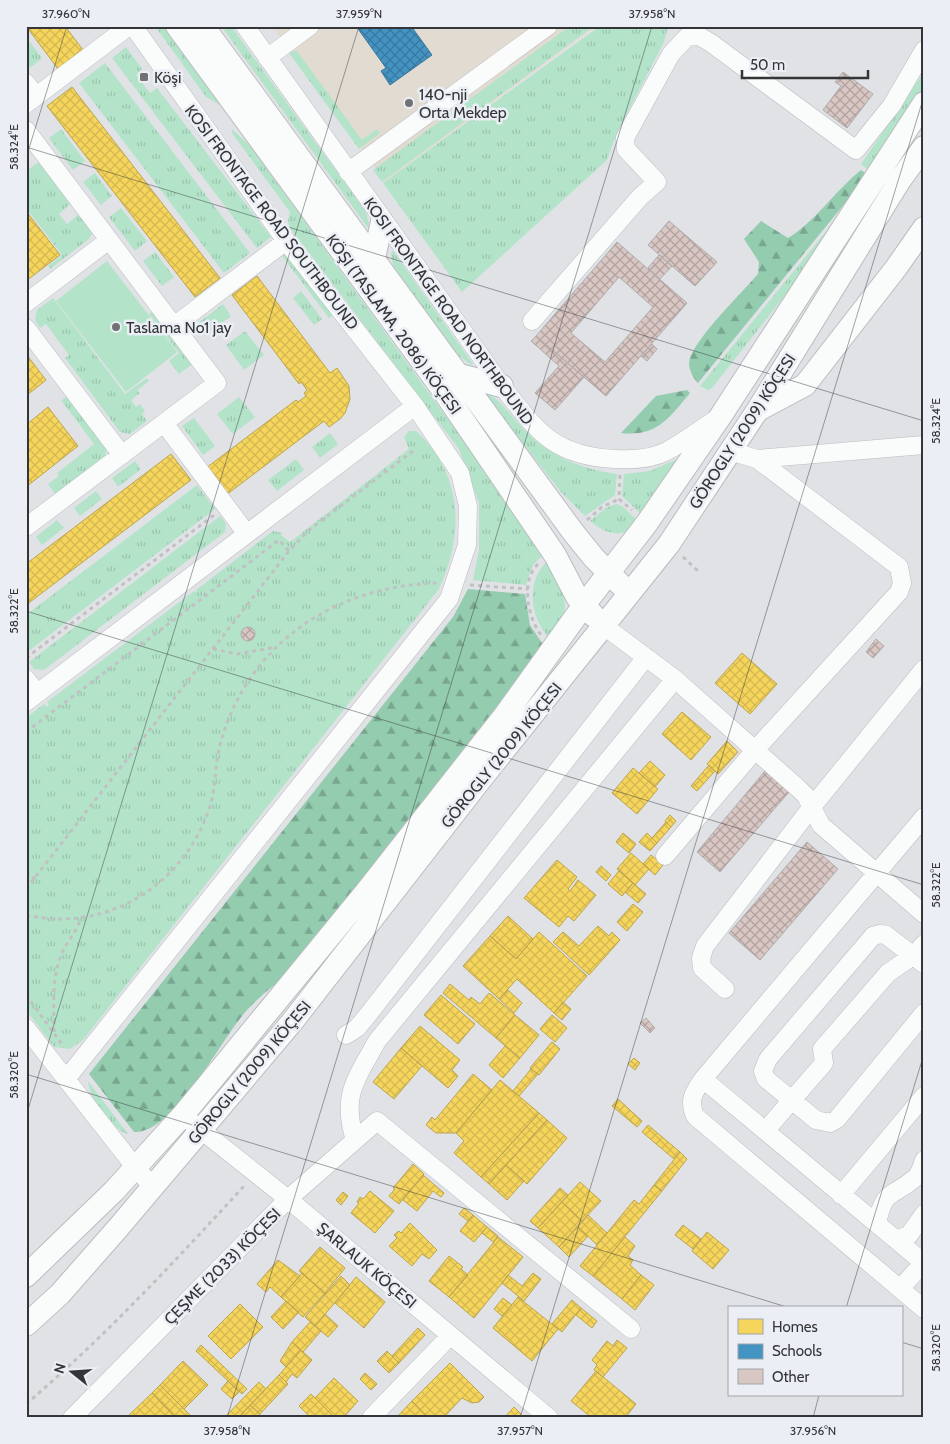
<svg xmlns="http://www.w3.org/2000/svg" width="950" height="1444" font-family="Cabin,sans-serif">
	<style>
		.education { fill: #e2dbd2 }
		.grass { fill: url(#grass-tufts) }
		.forest { fill: url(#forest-firs) }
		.pitch { fill: #b3e4c9 }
		.homes { fill: url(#homes-cross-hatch); stroke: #bca551 }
		.schools { fill: url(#schools-cross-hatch); stroke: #3e7799 }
		.building { fill: url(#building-cross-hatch); stroke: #aeadae; fill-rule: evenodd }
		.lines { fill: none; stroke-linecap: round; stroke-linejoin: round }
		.minor-casing { stroke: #babcbf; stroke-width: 19 }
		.major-casing { stroke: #babcbf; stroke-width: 24 }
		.path { stroke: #c1c1c3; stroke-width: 3; stroke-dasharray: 4 4; stroke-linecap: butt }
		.minor { stroke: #fafbfb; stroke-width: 18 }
		.major { stroke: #fafbfb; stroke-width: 22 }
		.ticks { fill: none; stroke: #333537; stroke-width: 1; stroke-opacity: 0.45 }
		.poi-dot { fill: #707274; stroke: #ebeff5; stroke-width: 2 }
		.labels { text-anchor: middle; stroke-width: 5; stroke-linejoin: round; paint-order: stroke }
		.poi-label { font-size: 16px; fill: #333537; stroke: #ebeff5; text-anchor: start }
		.street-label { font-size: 16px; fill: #333537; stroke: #ebeff5 }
		.neatline { fill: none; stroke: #333537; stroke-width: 2 }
		.ticks-label { font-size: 12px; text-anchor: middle; fill: #333537 }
	</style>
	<defs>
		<pattern id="grass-tufts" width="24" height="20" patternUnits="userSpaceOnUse" patternTransform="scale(1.25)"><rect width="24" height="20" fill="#b3e4c9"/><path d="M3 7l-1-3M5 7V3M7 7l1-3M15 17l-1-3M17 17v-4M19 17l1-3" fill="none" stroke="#9ac4ad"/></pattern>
		<pattern id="forest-firs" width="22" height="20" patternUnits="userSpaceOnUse" patternTransform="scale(1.25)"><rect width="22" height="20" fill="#93ccaf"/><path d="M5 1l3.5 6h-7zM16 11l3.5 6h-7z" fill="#79a68f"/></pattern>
		<pattern id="homes-cross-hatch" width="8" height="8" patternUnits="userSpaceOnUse" patternTransform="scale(1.25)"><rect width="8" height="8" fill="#f6d55c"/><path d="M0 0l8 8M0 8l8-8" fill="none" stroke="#d3b751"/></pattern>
		<pattern id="schools-cross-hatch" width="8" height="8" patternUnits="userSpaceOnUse" patternTransform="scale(1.25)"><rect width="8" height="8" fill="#4393c3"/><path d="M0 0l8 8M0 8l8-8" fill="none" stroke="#39799f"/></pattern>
		<pattern id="building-cross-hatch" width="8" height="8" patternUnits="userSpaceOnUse" patternTransform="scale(1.25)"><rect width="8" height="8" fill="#d9c7c4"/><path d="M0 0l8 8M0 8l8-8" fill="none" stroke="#b1a2a0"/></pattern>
	</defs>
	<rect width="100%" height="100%" fill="#e0e2e6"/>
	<!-- education -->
	<path class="education" d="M272,26h324l-211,155z"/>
	<!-- grass -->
	<path class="grass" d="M155,26h10l57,80 -16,-9z
		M221,26h10l135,186 5,20z
		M570,26h24l-212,156 -9,-12z
		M600,26h68l-4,16 -47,91 -10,27 -145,132 -79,-109z
		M26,37l16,21 -12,10 -4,-6z
		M126,47l16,22 -6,6 14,18 7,-5 114,149 -14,11 -145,-190z
		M293,51h4l65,89 15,-11 3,4 -21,16 -70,-96z
		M105,63l145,190 -26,20 -145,-190z
		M924,72v28l-75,114 -137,174 -4,2 -8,-4 173,-212 -12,-10z
		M61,129l24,32 -12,9 -24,-32z
		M232,129l18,17 286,395 8,13 -12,12 -6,19 -53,-5 6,-30v-47l-20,-54 -169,-221 -2,-7 2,-9 -58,-79z
		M39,162l31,42 -11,10 8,10 12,-10 13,19 -3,6 -39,30 -2,-3 14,-11 -36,-47v-37z
		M95,173l17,23 -11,9 -18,-23z
		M121,208l26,33 -12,10 -26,-34z
		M393,251l80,113 -2,1 -13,-10 -65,-89 -2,-13z
		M155,252l19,25 -12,9 -19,-25z
		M286,254l49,60 -6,4 -47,-62z
		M301,291l21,28 -8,6 -21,-27z
		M53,298l72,96 22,-16 2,3 -12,9 3,3 -9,7 5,7 4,-3 5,7 -3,3 5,7 -17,13 -10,-2 -55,-74 4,-3 -23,-31 -6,4 -5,-8 2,-10z
		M223,304l8,12 -26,20 -8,-12z
		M154,310l40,53 -15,11 -10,-13 10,-8 -30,-39z
		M245,331l19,24 -20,15 -18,-25z
		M487,393c13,6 23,22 33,32 27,31 58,43 97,49l-2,21 -30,21 -24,-24 -71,-91z
		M68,396l39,53 -3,10 -48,36 -8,-11 11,-8 -2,-3 37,-29 -33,-44z
		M239,397l16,20 -22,17 -16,-20z
		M194,418l21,28 -12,9 -21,-29z
		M409,431h7c48,44 48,103 23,158l-356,451 -13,9 -16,-2 -28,-37v-292l18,-14 3,3 2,-2 -2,-3 147,-111 3,2 -1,-3 77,-59 10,2 -2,2 9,7 119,-93 -5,-12z
		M330,433l8,11 -18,14 -8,-11z
		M680,458l-32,63 -26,-25 2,-22 26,-3z
		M296,459l8,11 -27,21 -9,-11z
		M135,461l6,8 -23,18 -6,-9z
		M197,485l18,24 -189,144v-38z
		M96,491l6,8 -22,17 -6,-8z
		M616,504l6,2 20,19c-21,12 -34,11 -52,-4l16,-13z
		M220,516l6,8 -1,8 -181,138 -10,-1 -5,-7z
		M57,520l7,8 -22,17 -6,-8z
		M548,560c17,38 25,43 5,82 -23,-21 -29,-59 -5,-82z
		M88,1081l40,53c-15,-3 -40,-38 -40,-53z"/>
	<!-- forest -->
	<path class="forest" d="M861,170l7,5 -170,208c-6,-6 -11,-17 -8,-25 10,-25 49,-62 68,-84l1,-12 -15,-23 17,-18 27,17c26,-15 48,-48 73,-68z
		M687,390l3,3c-21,25 -33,44 -69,40l35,-37z
		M468,589l57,5 5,31 16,24 -253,321c-17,14 -37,28 -51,46 -22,27 -71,119 -108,116l-45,-58 364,-457z"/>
	<!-- pitch -->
	<path class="pitch" d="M107,261l70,91 -51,40 -70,-91z"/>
	<!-- homes -->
	<path class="homes" d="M26,26h39l18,24 -25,19z
		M72,87l148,191 -25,19 -148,-191z
		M26,211l34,44 -34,26z
		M257,276l73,97 7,-5 12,18 1,13 -5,14 -5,6 -11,8 -5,-6 -98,74 -20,-27 90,-68 2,2 8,-6 -2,-3 3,-3 -6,-8 -2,2 -67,-89z
		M26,354l20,26 -20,16z
		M48,407l30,39 -52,41v-62z
		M171,454l20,26 -165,125v-41z
		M742,653l35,31 -27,30 -35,-31z
		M682,712l29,25 -20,23 -29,-26z
		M727,741l11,11 -20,22 -11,-10z
		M650,761l15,14 -10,12 -16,-14z
		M709,765l6,6 -18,20 -6,-5z
		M633,768l25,21 -21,25 -25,-21z
		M670,815l6,6 -5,6 -6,-6z
		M666,822l5,5 -14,16 -5,-5z
		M623,833l13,11 -7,9 -13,-11z
		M647,833l10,10 -7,8 -11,-9z
		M631,853l18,16 -14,16 -18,-16z
		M651,855l12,10 -8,10 -12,-11z
		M557,860l20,17 -9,12 2,2 8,-11 18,15 -22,26 -6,-5 -9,11 -35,-29z
		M601,866l10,9 -5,6 -10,-9z
		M619,871l14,12 -11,13 -14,-12z
		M633,883l13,11 -8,9 -13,-11z
		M633,904l10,8 -16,19 -10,-9z
		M508,916l25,23 -17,20 -26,-23z
		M598,926l11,10 3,-4 8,8 -31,35 -36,-33 10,-10 16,14z
		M539,932l48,44 -33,37 -37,-34 -18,20 -36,-33 27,-30 26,23z
		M450,984l19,16 2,-3 9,7 9,-11 26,22 -19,23 -53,-45z
		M508,990l14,13 -8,10 -15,-14z
		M441,995l34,29 -17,20 -34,-29z
		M563,1002l8,7 -9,11 -8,-7z
		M515,1015l24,20 -19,23 -24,-20z
		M552,1015l15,13 -12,14 -15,-13z
		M420,1026l40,34 -8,10 6,6 -10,12 -47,-40z
		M552,1042l8,7 -21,26 -9,-7z
		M505,1046l15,12 -17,20 -14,-13z
		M401,1048l21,18 -28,33 -21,-17z
		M634,1058l6,5 -5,7 -7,-6z
		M531,1069l7,5 -19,22 -6,-5z
		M473,1074l19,16 -36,43h-20l-10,-8 6,-8 3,3z
		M500,1080l39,33 -58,64 -27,-24 10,-12 -8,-8z
		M618,1099l24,22 -5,6 -25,-21z
		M539,1113l8,7 -58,64 -8,-7z
		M547,1120l20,18 -40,46 -21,-19z
		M648,1125l32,27 -6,7 -32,-27z
		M680,1152l7,7 -25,32 -8,-6z
		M413,1164l11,10 -25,30 -10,-8 6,-7 -2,-1z
		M506,1165l18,16 -17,19 -18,-16z
		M423,1175l21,18 -3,4 -8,-6 -16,20 -14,-11z
		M580,1182l21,19 -19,20 -20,-19z
		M654,1185l8,6 -69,85 -13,-10 54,-66 5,4z
		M560,1188l8,7 -30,33 -8,-7z
		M370,1191l24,20 -19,22 -24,-20 8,-10 -2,-1 3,-5 3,2z
		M343,1192l5,4 -7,9 -5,-5z
		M562,1202l20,19 -23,26 -21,-19z
		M464,1208l9,7 -5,6 -9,-7z
		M473,1215l14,12 -13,15 -14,-11z
		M588,1215l19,18 -10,12 -19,-18z
		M410,1223l27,27 -8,9 -7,-5 -10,12 -23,-20 8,-8 -3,-3 5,-4 2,2z
		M683,1225l18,14 -8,10 -18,-14z
		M487,1227l11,9 -5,6 -11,-9z
		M578,1227l10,9 -19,21 -10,-10z
		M707,1232l22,18 -16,19 -21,-18z
		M498,1237l25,20 -49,61 -25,-21z
		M625,1237l10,9 -7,10 5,4 -3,5 11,10 -19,24 -29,-23z
		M320,1247l25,21 -20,25 -26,-22z
		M449,1256l14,11 -2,2 7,6 -19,22 -20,-16z
		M278,1260l22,16 -19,21 -11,-10 -4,5 -9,-8z
		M302,1273l23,20 -22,24 -22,-20z
		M533,1273l8,6 -17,22 -22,-18 6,-8 14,11z
		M641,1275l13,10 -19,25 -13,-11z
		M341,1276l9,9 -35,41 -10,-9z
		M356,1277l29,25 -21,26 -29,-25z
		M518,1297l40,32 -26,32 -39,-33z
		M503,1298l9,7 -10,11 -8,-7z
		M572,1300l9,8 -19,24 -10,-8z
		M286,1301l13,11 -16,17 -12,-12z
		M240,1304l23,23 -32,32 -23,-23z
		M581,1308l16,13 -5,7 -16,-13z
		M325,1314l13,12 -10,11 -13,-11z
		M310,1322l11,9 -18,21 -11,-10z
		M418,1328l7,7 -26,28 -7,-7z
		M617,1340l10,8 -24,29 -9,-7 3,-5 -5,-5 15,-19 6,5z
		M292,1342l9,8 -15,17 -6,-6z
		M201,1345l46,44 -5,5 -46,-43z
		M301,1350l11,10 -15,18 -5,-4 -6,8 -7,-7z
		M387,1351l12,12 -10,10 -12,-12z
		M183,1361l25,24 -24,24 -24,-24z
		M450,1363l34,34 -5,5 -7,1 -10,-5 -19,20h-14l-17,-17z
		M596,1371l40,33 -11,14h-33l-21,-17z
		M365,1373l12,11 -6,6 -11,-11z
		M279,1375l9,9 -28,30 -10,-9z
		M334,1378l24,23 -15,17h-8l-20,-20z
		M228,1381l11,11 -7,7 -11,-10z
		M259,1382l7,7 -28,29h-14z
		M160,1385l33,33h-17l-24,-25z
		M152,1393l24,25h-50z
		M311,1394l24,24h-24l-12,-12z
		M412,1401l17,17h-33z
		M250,1405l10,9 -4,4h-18z
		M514,1407l7,7 -4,4h-13z"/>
	<!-- schools -->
	<path class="schools" d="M356,26h55l21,29 -42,30 -9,-14 5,-3z"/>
	<!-- building -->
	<path class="building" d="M843,72l30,22 -26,34 -24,-18 18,-24 -6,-4z
		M669,221l48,41 -22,24 -47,-41z
		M617,242l70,61 -81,93 -70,-60zM619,277l34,30 -48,55 -34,-29z
		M659,255l13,11 -12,13 -12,-11z
		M536,336l48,41 -29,33 -20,-17 24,-27 -28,-25z
		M652,344l5,5 -10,12 -6,-5z
		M241 634a7 7 0 1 1 14 0a7 7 0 1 1-14 0Z
		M876,639l8,7 -11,12 -7,-6z
		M765,771l24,21 -69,80 -23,-20z
		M807,842l31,27 -78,91 -31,-27z
		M646,1018l9,10 -5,5 -10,-10z"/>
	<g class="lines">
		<defs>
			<path id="minor" d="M245,26l257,360c35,45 51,70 113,73 16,1 37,0 52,-8 17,-9 32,-21 48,-31
				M267,58l43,-32
				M26,83l10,13
				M26,104l103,-78
				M26,130l191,253 -191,144
				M348,172l200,-146
				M26,303l83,-63
				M532,321l108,-124 17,-15 -31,-33 -1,-11 46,-84 16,-17 12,-1 12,7 145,107 36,-45 32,-55
				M174,326l112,-85
				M26,328l96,127
				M164,423l83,111
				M730,451l27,8 167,-14
				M604,626l71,53 124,110 7,7 15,29 103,89
				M26,679l11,14
				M26,702l389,-296
				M924,817l-221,262c-9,13 -15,21 -8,37l229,193
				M665,856l90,-106 144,-158 3,-9 -3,-16 -142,-108
				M924,964l-38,-29 -6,-1 -7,2 -105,123 -5,12 3,8 50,41 14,3 7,-4 87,-106
				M725,989l-23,-21 -1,-10 4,-12 106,-138 113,-139
				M26,1028l109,139 18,20
				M346,1035l11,-7 10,-12 279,-359
				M67,1078l382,-479 18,-54 1,-39 -8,-33 -45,-67 -129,-165 -153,-215
				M703,1079l221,184
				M191,1122l97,77 261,219
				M765,1131l59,-68 -2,-14 66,-76 26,-18 10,-11
				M355,1140c-14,-45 1,-60 22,-99l298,-362
				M841,1195l83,-99
				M877,1224c7,-36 15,-26 38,-46 5,-4 7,-12 9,-18
				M896,1240l13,-5 15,-21
				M900,1289l24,-27
				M72,1418l216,-219 89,-78 254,208
				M371,1418l79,-82"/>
			<path id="major" d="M177,26l263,360 115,169 22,42 17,19
				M203,26l370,506 21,26 27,27
				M374,258l8,-36
				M459,375l43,11
				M758,410l47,-25 91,-117 28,-40
				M26,1276l88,-85 69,-76 183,-223 139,-177 79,-110 63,-82 73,-106 204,-314
				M26,1325l34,-31 58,-66 174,-206 189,-243 188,-235 88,-133 143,-231 24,-33"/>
		</defs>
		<!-- minor casing -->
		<use href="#minor" class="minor-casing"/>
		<!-- major casing -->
		<use href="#major" class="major-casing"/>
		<!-- path -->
		<path class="path" d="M620,475l-1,24 13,11
			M587,520l15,-13 17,-8
			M683,557l15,14
			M538,564c-18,17 -10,54 3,71
			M470,585l58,4
			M213,649l25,5 38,-7
			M26,658l188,-143
			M26,732l253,-192 10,11
			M26,872l9,7
			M26,889l263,-338 20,-21 104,-79
			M26,915c78,18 153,-27 181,-100 10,-24 7,-50 14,-74 29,-100 116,-155 216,-158
			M26,995l38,52
			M54,1032c0,-28 -3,-55 9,-81 5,-11 14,-20 17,-31
			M26,1404c79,-67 149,-143 219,-219"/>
		<!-- minor -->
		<use href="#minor" class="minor"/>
		<!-- major -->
		<use href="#major" class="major"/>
	</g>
	<!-- ticks -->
	<path class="ticks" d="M26,147l898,274M26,158l41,-132M26,611l898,274M26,1074l764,234M26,1116l333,-1090M846,1308l78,-254M901,1342l23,7M227,1418l425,-1392M520,1418l404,-1322M813,1418l6,-23"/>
	<!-- markers -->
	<g class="poi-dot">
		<rect x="139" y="72" width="10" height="10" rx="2.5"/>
		<circle cx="409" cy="103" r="5"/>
		<circle cx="116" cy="327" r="5"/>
	</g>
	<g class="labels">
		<!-- poi labels -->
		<g class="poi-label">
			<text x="154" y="83">Köşi</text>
			<text x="419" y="100">140-nji<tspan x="419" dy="18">Orta Mekdep</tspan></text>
			<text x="126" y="333">Taslama No1 jay</text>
		</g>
		<!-- street labels -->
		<g class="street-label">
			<text transform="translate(272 217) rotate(53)" y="6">KOSI FRONTAGE ROAD SOUTHBOUND</text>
			<text transform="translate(449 311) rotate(54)" y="6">KOSI FRONTAGE ROAD NORTHBOUND</text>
			<text transform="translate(394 324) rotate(54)" y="6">KÖŞI (TASLAMA, 2086) KÖÇESI</text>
			<text transform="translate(742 431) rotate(-57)" y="6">GÖROGLY (2009) KÖÇESI</text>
			<text transform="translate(501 755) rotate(-51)" y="6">GÖROGLY (2009) KÖÇESI</text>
			<text transform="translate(249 1072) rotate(-50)" y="6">GÖROGLY (2009) KÖÇESI</text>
			<text transform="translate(367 1265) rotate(40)" y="6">ŞARLAUK KÖÇESI</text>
			<text transform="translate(222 1266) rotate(-45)" y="6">ÇEŞME (2033) KÖÇESI</text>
		</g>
	</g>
	<!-- border -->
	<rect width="950" height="1444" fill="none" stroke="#ebeff5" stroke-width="55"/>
	<!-- legend -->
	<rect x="728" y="1306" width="175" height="90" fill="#ebeff5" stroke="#a1a5a9"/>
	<rect x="738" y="1319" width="25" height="15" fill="#f6d55c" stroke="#a1a5a9"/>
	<text x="772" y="1332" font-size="15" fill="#333537">Homes</text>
	<rect x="738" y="1344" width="25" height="15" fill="#4393c3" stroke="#a1a5a9"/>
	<text x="772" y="1356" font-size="15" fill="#333537">Schools</text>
	<rect x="738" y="1369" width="25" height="15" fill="#d9c7c4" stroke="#a1a5a9"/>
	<text x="772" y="1382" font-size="15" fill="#333537">Other</text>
	<!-- north arrow -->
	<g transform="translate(72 1372) rotate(287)" stroke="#ebeff5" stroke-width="4" paint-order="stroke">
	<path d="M0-4L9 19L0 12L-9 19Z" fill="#333537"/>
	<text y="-8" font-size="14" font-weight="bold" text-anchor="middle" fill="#333537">N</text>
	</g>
	<!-- scale -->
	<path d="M742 70v8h126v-8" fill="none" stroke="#333537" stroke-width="2.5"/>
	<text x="750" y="70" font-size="15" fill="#333537" stroke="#ebeff5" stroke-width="4" paint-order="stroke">50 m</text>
	<rect x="28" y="28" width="894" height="1388" class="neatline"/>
	<g class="ticks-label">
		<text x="66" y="18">37.960°N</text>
		<text x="359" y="18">37.959°N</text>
		<text x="652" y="18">37.958°N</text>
		<text transform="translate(14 147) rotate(-90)" y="4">58.324°E</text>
		<text transform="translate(936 421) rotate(-90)" y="4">58.324°E</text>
		<text transform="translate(14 611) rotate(-90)" y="4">58.322°E</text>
		<text transform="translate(936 885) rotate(-90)" y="4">58.322°E</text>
		<text transform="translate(14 1075) rotate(-90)" y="4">58.320°E</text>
		<text transform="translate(936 1348) rotate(-90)" y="4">58.320°E</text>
		<text x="227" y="1435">37.958°N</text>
		<text x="520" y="1435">37.957°N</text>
		<text x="813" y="1435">37.956°N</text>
	</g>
</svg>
